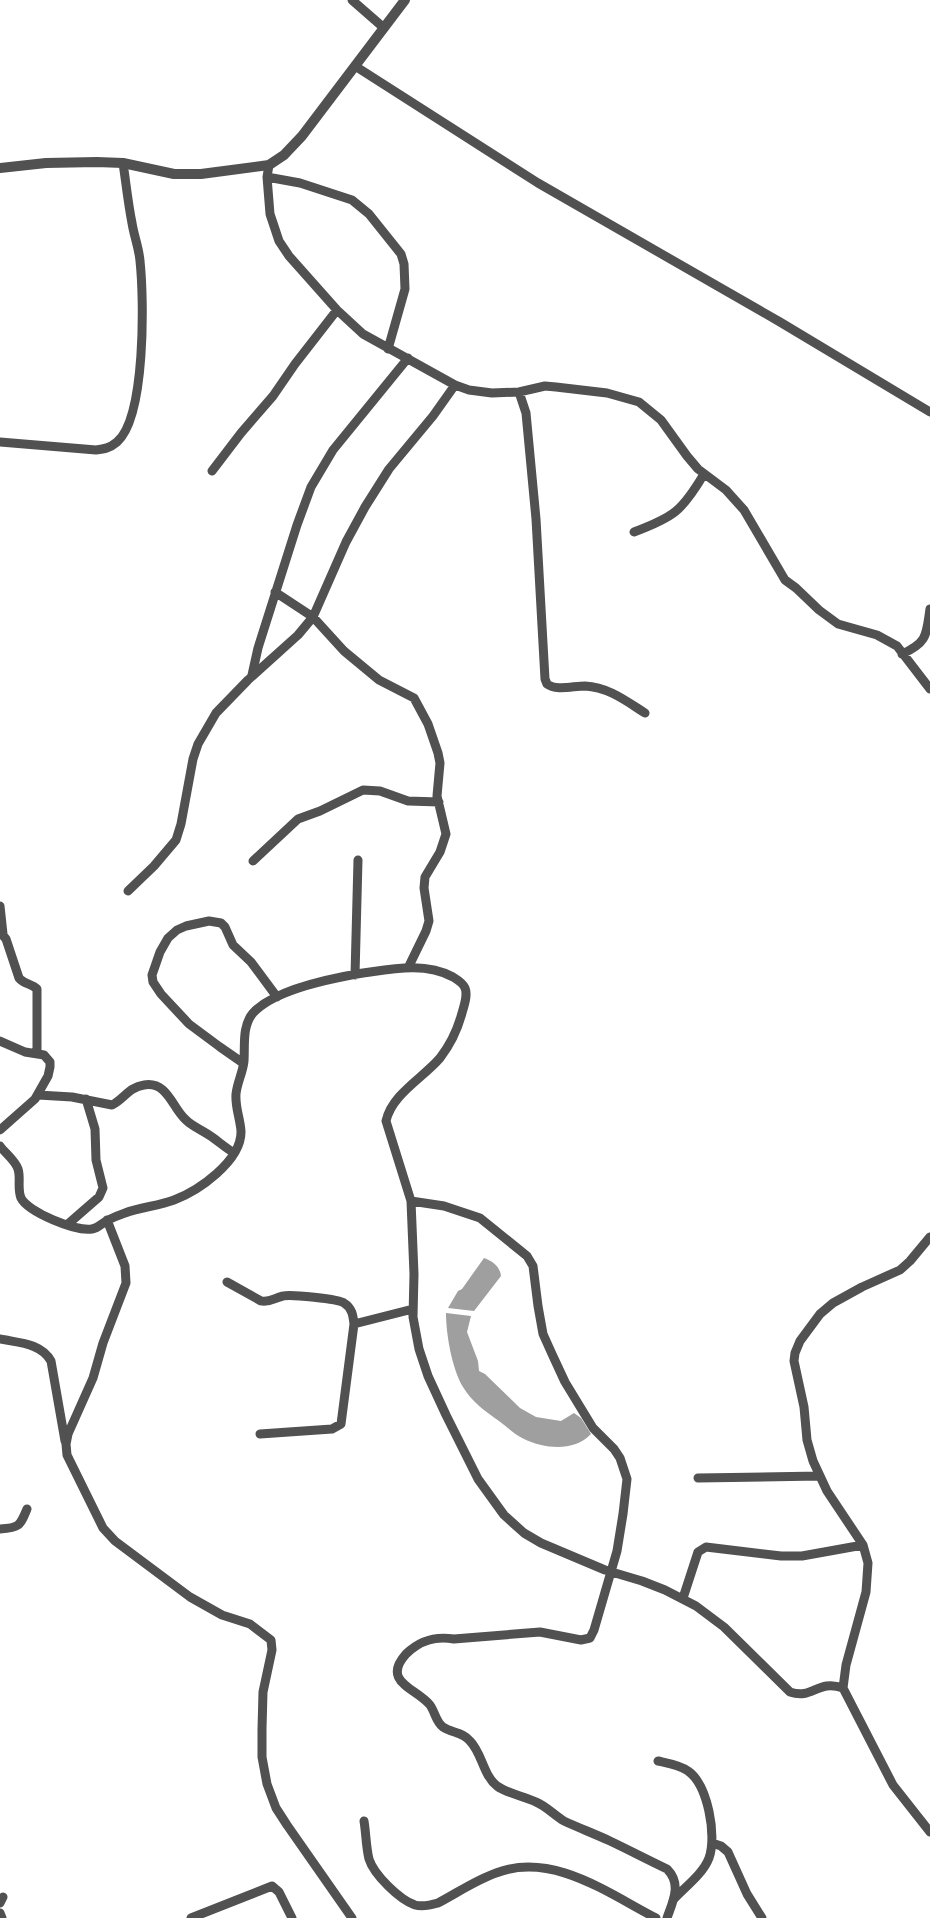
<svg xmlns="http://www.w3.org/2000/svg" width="930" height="1918" font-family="'PT Sans',sans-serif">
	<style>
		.water { fill: #9f9f9f }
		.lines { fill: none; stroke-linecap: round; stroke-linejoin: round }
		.minor { stroke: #515151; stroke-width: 9 }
		.tertiary { stroke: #515151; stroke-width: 10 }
	</style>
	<rect width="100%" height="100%" fill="#fff"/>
	<!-- water -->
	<path class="water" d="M484,1258c8,3 16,8 17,18l-27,35 -26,-3 10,-17 4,-2z
		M446,1313l25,3 -4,16 11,29 1,10 6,3 35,34 16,9 25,4 13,-8 7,5 10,16c-17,18 -46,15 -67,5 -9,-4 -17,-12 -25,-18 -13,-9 -28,-20 -36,-34 -11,-18 -17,-53 -17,-74z"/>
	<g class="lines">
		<!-- minor -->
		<path class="minor" d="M352,0l32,28
			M355,66l183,117 242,139 150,90
			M269,165l-2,12 3,37 9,27 10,15 48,54 26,24 92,51 14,5 23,3 27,-1 26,-6 11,1 51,6 32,9 22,18 26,36 11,13 28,21 18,20 41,70 11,8 23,22 19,14 39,11 20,11 33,43
			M267,177l33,6 52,17 17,14 32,40 3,10 1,25 -17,60
			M519,392l7,21 10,106 9,160 2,5c9,7 26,2 38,2 23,1 41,15 60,27
			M0,442l96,8c8,-1 14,-2 21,-8 29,-25 27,-144 23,-181 -1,-13 -6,-25 -8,-38 -4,-20 -6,-40 -9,-60
			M212,471l29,-38 32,-37 22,-32 42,-54
			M634,532c40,-15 48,-21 70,-58
			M275,592l38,25 31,34 35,29 35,18 14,26 10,29 2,10 -3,33 9,38 -6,18 -15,25 -1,11 5,33 -3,10 -18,37
			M902,654c26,-12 24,-19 28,-45
			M252,675l6,-27 39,-123 14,-38 22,-37 75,-92
			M253,861l45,-42 22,-8 43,-21 17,1 28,10 31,1
			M128,891l26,-25 22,-26 5,-16 12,-65 5,-15 18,-31 32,-33 50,-45 15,-18 33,-75 19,-35 24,-38 44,-53 22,-31
			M0,906l3,28
			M0,932l6,7 13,39c5,6 13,6 18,11v64
			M355,975l3,-115
			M0,1041l25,11 19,3 6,7v5l-2,9 -13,23 -35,31
			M243,1063l-23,-16 -31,-23 -28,-30 -8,-12 -1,-7 8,-23 8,-14 9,-8 9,-4 23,-5 12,2 4,4 8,18 18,17 26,35
			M38,1095l34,2 40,8c12,-6 17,-18 32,-20 24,-4 28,23 42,35 7,7 18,11 26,17 7,5 14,11 22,16
			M0,1146c5,7 15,14 18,23 3,9 -1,19 3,29 7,14 55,34 71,31 6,-1 9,-5 14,-8 6,-3 13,-6 19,-8 16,-6 33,-7 49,-13 24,-9 68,-39 67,-69 -1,-13 -6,-24 -5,-37 1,-11 7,-22 8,-33 1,-16 -2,-35 9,-48 21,-23 80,-35 110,-40 29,-4 62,-11 90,4 5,3 10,6 12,11 3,7 -1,18 -3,25 -4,15 -12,32 -22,45 -17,20 -48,36 -54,63l25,80 3,73 -1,43 6,32 9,27 18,39 32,64 26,36 20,18 17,10 64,27 37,11 23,9 31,16 28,21 66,65c23,8 27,-13 53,-4
			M411,1201l33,5 36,12 47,38 6,10 5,40 5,28 9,20 13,28 28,46 21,21 6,9 7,21 -4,35 -6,37 -23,79 -4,8 -9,2 -41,-8 -86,7c-19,-3 -34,1 -48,15 -25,28 10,34 24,51 5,7 6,17 13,22 9,6 20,5 27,14 12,12 13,34 27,45 11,8 27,10 39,16 10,4 18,13 28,19 15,7 31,13 46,20 19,9 38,19 57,28 15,15 6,32 0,49
			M107,1220l18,46 1,17 -23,60 -10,35 -25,56 -2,10 1,11 36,73 12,13 75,56 32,18 28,9 21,16 1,10 -9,42 -1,37v28l5,27 9,24 11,17 65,93
			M68,1224l31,-27 4,-9 -7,-28 -1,-31 -9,-30
			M930,1237l-20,24 -10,9 -38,17 -29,16 -13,11 -20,27 -5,12 -1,8 10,46 3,33 6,21 14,30 36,54 5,18 -2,29 -20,73 -3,23 50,97 37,47
			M227,1282l34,19c8,2 13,-3 22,-5 7,-2 56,3 61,7 8,5 9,12 10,21l-13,100 -9,5 -72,5
			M354,1324l59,-15
			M0,1339c19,4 41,4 51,22l14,80
			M698,1478l122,-2
			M0,1529c19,-1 20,-3 27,-20
			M683,1598l15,-46 8,-5 75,9h21l61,-11
			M658,1761c9,2 22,4 30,10 20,14 29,65 21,87 -6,16 -24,29 -35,41
			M364,1821c2,12 2,26 5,38 5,16 31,41 46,46 8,2 16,0 23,-2 19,-10 38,-23 58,-30 56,-22 113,21 160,45
			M712,1843l9,3 7,6 19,42 15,24
			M0,1903l3,-6
			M0,1913l2,5
			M191,1918l81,-32 7,6 13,26"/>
		<!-- tertiary -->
		<path class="tertiary" d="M0,168l46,-5 51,-1 26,1 51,11h27l68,-9 15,-10 18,-19 103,-136"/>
	</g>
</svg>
